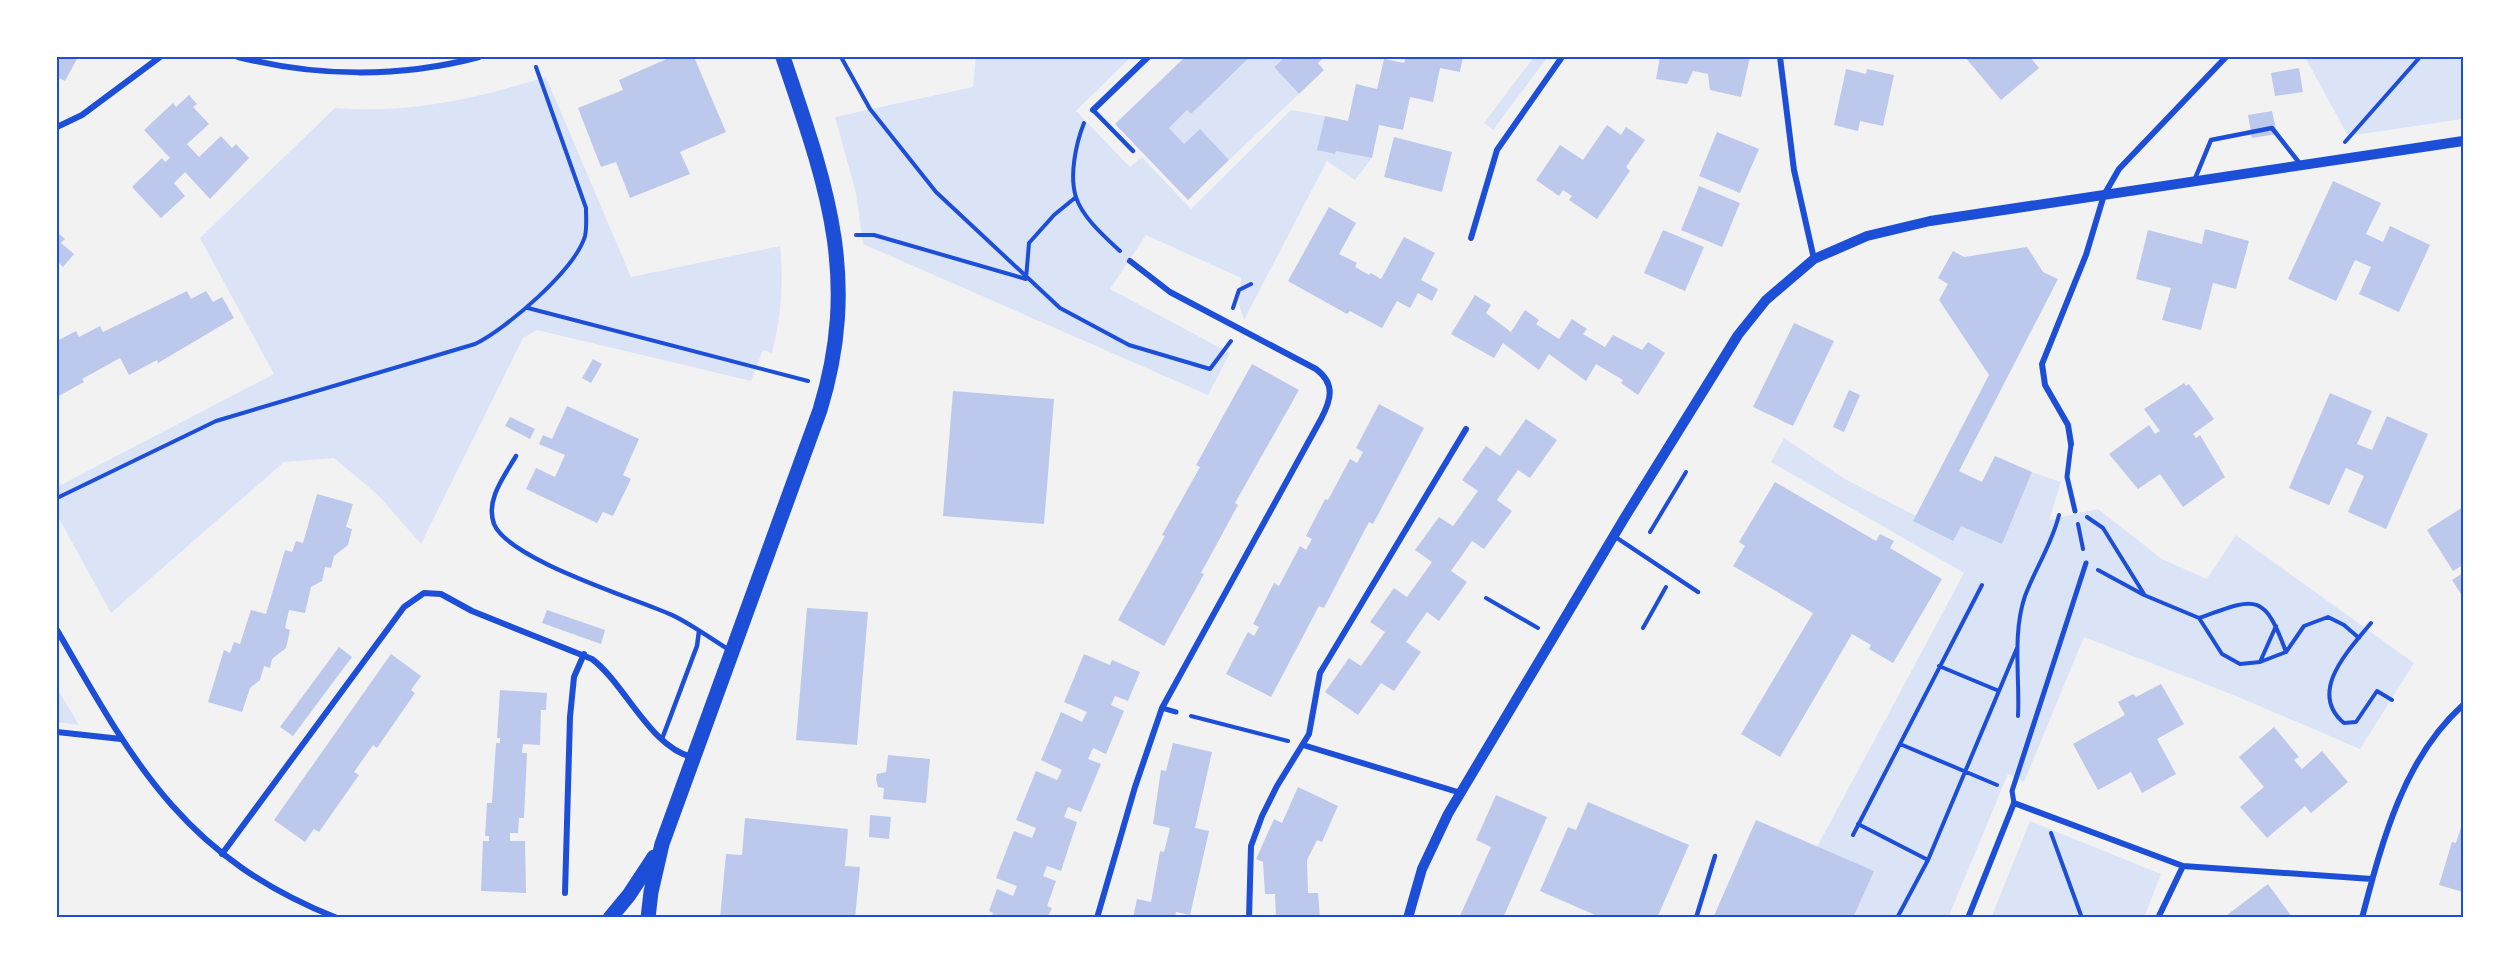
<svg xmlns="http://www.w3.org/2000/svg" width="2520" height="975" font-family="'Playfair Display',serif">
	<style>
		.green { fill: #dbe4f7 }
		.building { fill: #bdc9ec }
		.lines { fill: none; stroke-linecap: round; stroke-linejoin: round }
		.path { stroke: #1d4ed8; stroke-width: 4 }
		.service { stroke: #1d4ed8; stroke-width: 4.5 }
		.pedestrian { stroke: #1d4ed8; stroke-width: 5 }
		.minor { stroke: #1d4ed8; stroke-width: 6 }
		.tertiary { stroke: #1d4ed8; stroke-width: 10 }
		.primary { stroke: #1d4ed8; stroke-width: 15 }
		.neatline { fill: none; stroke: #1d4ed8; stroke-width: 2 }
	</style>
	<rect width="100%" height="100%" fill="#f2f2f2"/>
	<!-- green -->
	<path class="green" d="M976,57h155l-55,54 54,56 12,-10 49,52 100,-99 34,6 -7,34 17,4 1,-3 36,7 -17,22 -28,-19 -83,159 -5,-16 2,-26 -95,-43 -36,54 120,64 -22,42 -345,-151 -7,-51 -21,-76 138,-30z
		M1250,57h35l-11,10 25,27 -70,66 -29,-30 -16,14 -15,-16 18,-18 4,4z
		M1534,57h14l-55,73 -9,-7z
		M2305,57h158v62l-115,17z
		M546,77l85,200 149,-31c4,36 1,72 -8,107l-9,-3 -12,31 -214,-51 -14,8 -102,206 -43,-49 -44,-37 -50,4 -173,151 -54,-98v-28l217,-113 -74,-136 135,-130c76,6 139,-9 211,-31z
		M1784,438l61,41 71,37 -2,5 38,20 9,-15 41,17 30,-71 29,10 -12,38 49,-11 64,50 45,20 29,-44 178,128 -54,86 -124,-53 -152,-59 -60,145 -16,-8 -60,144h-95l20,-47 -56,-24 147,-274 -193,-111z
		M57,688l22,37 -22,-3z
		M2030,821l131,53 -17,44h-153z"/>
	<!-- building -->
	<path class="building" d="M57,57h21l-13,24 -8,-4z
		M671,57h23l32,75 -46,20 10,22 -60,24 -14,-36 -15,5 -23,-59 45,-18 -4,-10z
		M1185,57h65l-59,57 -4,-4 -18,18 15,16 16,-15 29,31 -41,40 -73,-76z
		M1285,57h39l-6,6 6,7 -25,24 -25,-27z
		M1406,57h57l-3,15 -20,-4 -7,34 -23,-5 -7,33 -24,-5 -7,33 -36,-7 -1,3 -18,-4 8,-34 23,5 8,-37 21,5 7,-30 20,4z
		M1660,57h90l-9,40 -31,-7 -2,-16 -15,-3 -6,13 -31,-5z
		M1965,57h65l9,11 -38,32z
		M2299,68l4,24 -28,4 -4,-23z
		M1846,69l20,5 1,-5 27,6 -11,51 -23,-5 -2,10 -24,-6z
		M189,95l8,9 -4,3 16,17 -22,20 12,13 22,-21 11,12 4,-4 13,14 -39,41 -25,-27 -11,11 11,13 -24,22 -29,-31 30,-29 3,4 5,-4 -26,-28 29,-27 3,4z
		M2272,111l5,23 -25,4 -4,-23z
		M1607,125l14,10 5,-8 19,13 -19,27 4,4 -33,48 -28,-19 3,-4 -9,-6 -4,6 -23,-16 24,-35 23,15z
		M1717,132l42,17 -19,44 -41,-17z
		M1394,137l58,15 -10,40 -58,-15z
		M2333,181l48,22 -15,31 17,8 7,-16 40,19 -31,67 -40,-18 12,-27 -16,-7 -19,41 -48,-22z
		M1699,186l41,17 -18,44 -41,-17z
		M1329,207l27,16 -17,31 18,9 -2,4 14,8 2,-2 10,6 23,-42 31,16 -14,27 17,9 -6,12 -14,-8 -8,15 -13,-7 -15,27 -32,-17 -3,3 -59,-33z
		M2205,229l44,12 -13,48 -23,-6 -12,47 -39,-10 9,-32 -35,-9 12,-49 54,14z
		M1663,230l41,17 -19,44 -41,-18z
		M57,232l8,7 -4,4 13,11 -11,13 -4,-4 -2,3z
		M2027,247l16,25 15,7 -99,192 23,11 13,-26 37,16 -30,72 -41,-18 -8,15 -40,-20 76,-146 -50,-75 9,-16 -10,-6 15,-27 11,6z
		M187,291l4,8 15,-8 7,11 9,-5 12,21 -76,45 -1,-3 -28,15 -9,-17 -38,21 2,3 -27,15v-56l19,-10 3,6 21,-11 3,6z
		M1475,295l16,10 -5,8 25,19 14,-22 14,10 -3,4 23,15 13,-20 15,10 -4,5 22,13 8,-12 29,15 6,-8 17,11 -27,42 -17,-12 2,-3 -27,-16 -10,17 -37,-27 -10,16 -36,-27 -9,15 -43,-24z
		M1794,323l40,18 -41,85 -40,-19z
		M593,359l9,5 -11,19 -9,-5z
		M1252,364l47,26 -64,113 3,2 -37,68 3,1 -40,72 -46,-26 47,-84 -3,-1 38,-68 -4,-2z
		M2184,383l2,3 3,-2 25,35 -21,15 3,4 4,-3 25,42 -42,30 -23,-33 -22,15 -29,-35 40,-29 6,9 5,-3 -16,-22z
		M1849,390l11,5 -16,37 -11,-5z
		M953,391l101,8 -10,125 -101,-8z
		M2330,393l42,18 -15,33 15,6 15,-34 41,18 -42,95 -38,-17 16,-36 -18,-8 -17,37 -40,-17z
		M1379,404l45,24 -51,96 -4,-2 -45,86 -5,-2 -48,91 -45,-23 22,-42 6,4 5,-9 -6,-3 21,-41 5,3 21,-40 6,4 6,-11 -6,-3 19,-37 3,1 22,-41 7,4 6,-11 -7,-4z
		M567,406l72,33 -16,36 8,4 -18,37 -10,-4 -6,11 -71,-34 10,-21 19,9 10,-22 -26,-11 4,-9 9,4z
		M510,417l25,12 -5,10 -25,-13z
		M1526,419l31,21 -27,38 -12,-8 -21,30 15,11 -28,38 -12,-8 -21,30 16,11 -28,39 -12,-9 -21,30 15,10 -27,39 -13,-8 -23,32 -33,-23 24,-34 12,8 24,-34 -15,-10 24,-34 13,9 25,-35 -17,-12 24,-33 14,9 25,-35 -16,-11 24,-34 14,10z
		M1775,482l101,59 4,-7 14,7 -4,7 52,31 -49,84 -24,-14 2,-4 -19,-11 -72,123 -39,-23 72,-121 -80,-47 12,-20 -6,-4z
		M317,494l36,10 -7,23 6,2 -4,16 -14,11 -3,12 -6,-1 -3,14 -11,6 -6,26 -16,-3 -4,18 5,2 -4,18 -14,11 -2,9 -6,-2 -4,14 -10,8 -8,24 -34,-10 16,-52 6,3 4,-11 6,2 11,-34 15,4 19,-64 7,2 4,-11 7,2z
		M2463,507v58l-10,6 -26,-41z
		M2463,573v24l-11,-17z
		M807,608l61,4 -11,133 -61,-5z
		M547,610l58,20 -4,14 -59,-21z
		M339,647l13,10 -59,79 -13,-9z
		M391,654l30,22 -10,14 4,3 -38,55 -4,-3 -19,27 5,3 -40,57 -5,-3 -9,13 -31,-22z
		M1084,654l26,11 2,-5 28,12 -12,29 -13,-5 -4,9 13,6 -18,43 -13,-6 -5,11 13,5 -20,48 -13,-5 -4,10 13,5 -16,49 -14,-5 -4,10 13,5 -9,25 5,2 -5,10h-56l2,-5 -4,-2 8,-22 16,7 4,-10 -21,-8 18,-47 18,7 4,-10 -20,-8 20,-49 21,9 5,-10 -21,-10 20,-48 21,10 5,-10 -23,-10z
		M2161,684l23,40 -27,15 19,35 -34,19 -11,-21 -33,18 -25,-46 52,-29 -7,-13 15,-8 3,3z
		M500,690l47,3 -1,17h-5l-1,35 -17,-1 -1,9h5l-3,65h-5l-1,15h-8v8h15l1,52 -45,-2 2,-50h6v-5h-4l2,-33h5l4,-60h4v-5h-3z
		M2274,727l25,30 -5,3 8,9 20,-18 26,31 -37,31 -6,-7 -38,32 -27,-31 24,-20 -25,-30z
		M1173,743l39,9 -17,76 14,3 -19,84 -14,-3 -1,6h-42l4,-19 14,3 9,-51 4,1 6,-24 -17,-4 8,-54 5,1z
		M888,755l42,4 -4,44 -43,-4 1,-11 -6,-1 -2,-8 1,-5 9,-2z
		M1298,787l40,19 -16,36 -5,-2 -10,20 1,33h10l2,25h-44l-1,-24h-10l-2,-32 -7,-3 18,-40 8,4z
		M1496,795l51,22 -44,101h-44l32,-71 -15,-7z
		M1588,802l101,43 -32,73h-55l-62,-27 28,-64 8,3z
		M870,815l21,2 -2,22 -20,-2z
		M745,818l103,11 -3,37 15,1 -5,51h-135l6,-64 16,1z
		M1756,820l118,51 -21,47h-140z
		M2463,821v71l-24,-7 13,-43 4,1z
		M2268,884l24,33 -69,1z"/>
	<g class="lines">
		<!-- path -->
		<path class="path" d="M841,57l29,52 66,83 124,116 69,37 81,24 21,-28
			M1084,123c-8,20 -15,53 -8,74 6,20 29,40 44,54
			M2345,142l75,-85
			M856,235h18l152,44 3,-36 25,-28 22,-18
			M528,308l280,73
			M1233,308l6,-18 12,-6
			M57,498l159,-77 259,-77c31,-15 100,-74 110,-108 2,-9 1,-19 1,-28l-50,-141
			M2087,517l16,11 41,66
			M2078,524l5,25
			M1650,532l36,-60
			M2098,570l46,25 55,23 23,36 18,10 20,-2 26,-10 18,-26 24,-9 16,8 15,13
			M1486,598l52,30
			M2199,618c56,-20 65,-27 87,34
			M2371,623c-22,27 -64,69 -27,100l12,-1 21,-31 15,9
			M1643,628l23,-41
			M2260,662l16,-36
			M1939,666l60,25
			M1191,716l97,25
			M2018,716c2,-38 -6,-82 7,-120 10,-27 27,-52 34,-81
			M1900,744l97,41
			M1858,824l70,36
			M2051,833l31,85
			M1853,835l129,-250
			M1897,918l31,-58 89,-212"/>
		<!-- service -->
		<path class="service" d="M1093,110l40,41
			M2194,181l17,-41 61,-12 29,37
			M516,456c-11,19 -31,44 -22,68 15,36 140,74 178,91 21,10 39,24 59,36
			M1614,536l84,56
			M662,739l35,-93 2,-15
			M1696,918l19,-62"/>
		<!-- pedestrian -->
		<path class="pedestrian" d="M2071,444l-4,33 8,34
			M1162,708l14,4
			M2014,803l-2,-12 74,-228"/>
		<!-- minor -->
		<path class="minor" d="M238,57c79,20 162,21 241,0
			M1780,57l14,113 20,89
			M1093,110l55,-53
			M57,127l25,-12 78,-58
			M1471,238l26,-88 65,-93
			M2071,444l-3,-19 -23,-40 -3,-21 44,-109 18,-60 15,-26 107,-112
			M57,630c77,134 128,228 280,288
			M57,732l64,7
			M1303,745l158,48
			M222,854l182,-247 20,-14 17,1 31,17 120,48c33,25 59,89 100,98
			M565,893l5,-176 4,-40 10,-23
			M1097,918l38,-131 27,-79 159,-289c10,-19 15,-35 -5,-50l-146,-77 -40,-31
			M1249,918l2,-72 11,-30 15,-30 32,-52 11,-61 146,-244
			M1968,918l46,-115 169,63 189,13
			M2158,918l25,-52
			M2362,918c20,-76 41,-159 101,-213"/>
		<!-- tertiary -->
		<path class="tertiary" d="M1408,918l14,-49 26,-55 177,-297 113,-182 28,-35 48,-41 53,-23 63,-15 533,-80"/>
		<!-- primary -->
		<path class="primary" d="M610,918l19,-23 25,-38
			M648,918l3,-26 11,-48 158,-434c41,-134 6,-226 -37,-353"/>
	</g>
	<!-- border -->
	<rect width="2520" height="975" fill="none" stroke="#ffffff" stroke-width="117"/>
	<rect x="58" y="58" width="2404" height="858" class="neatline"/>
</svg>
